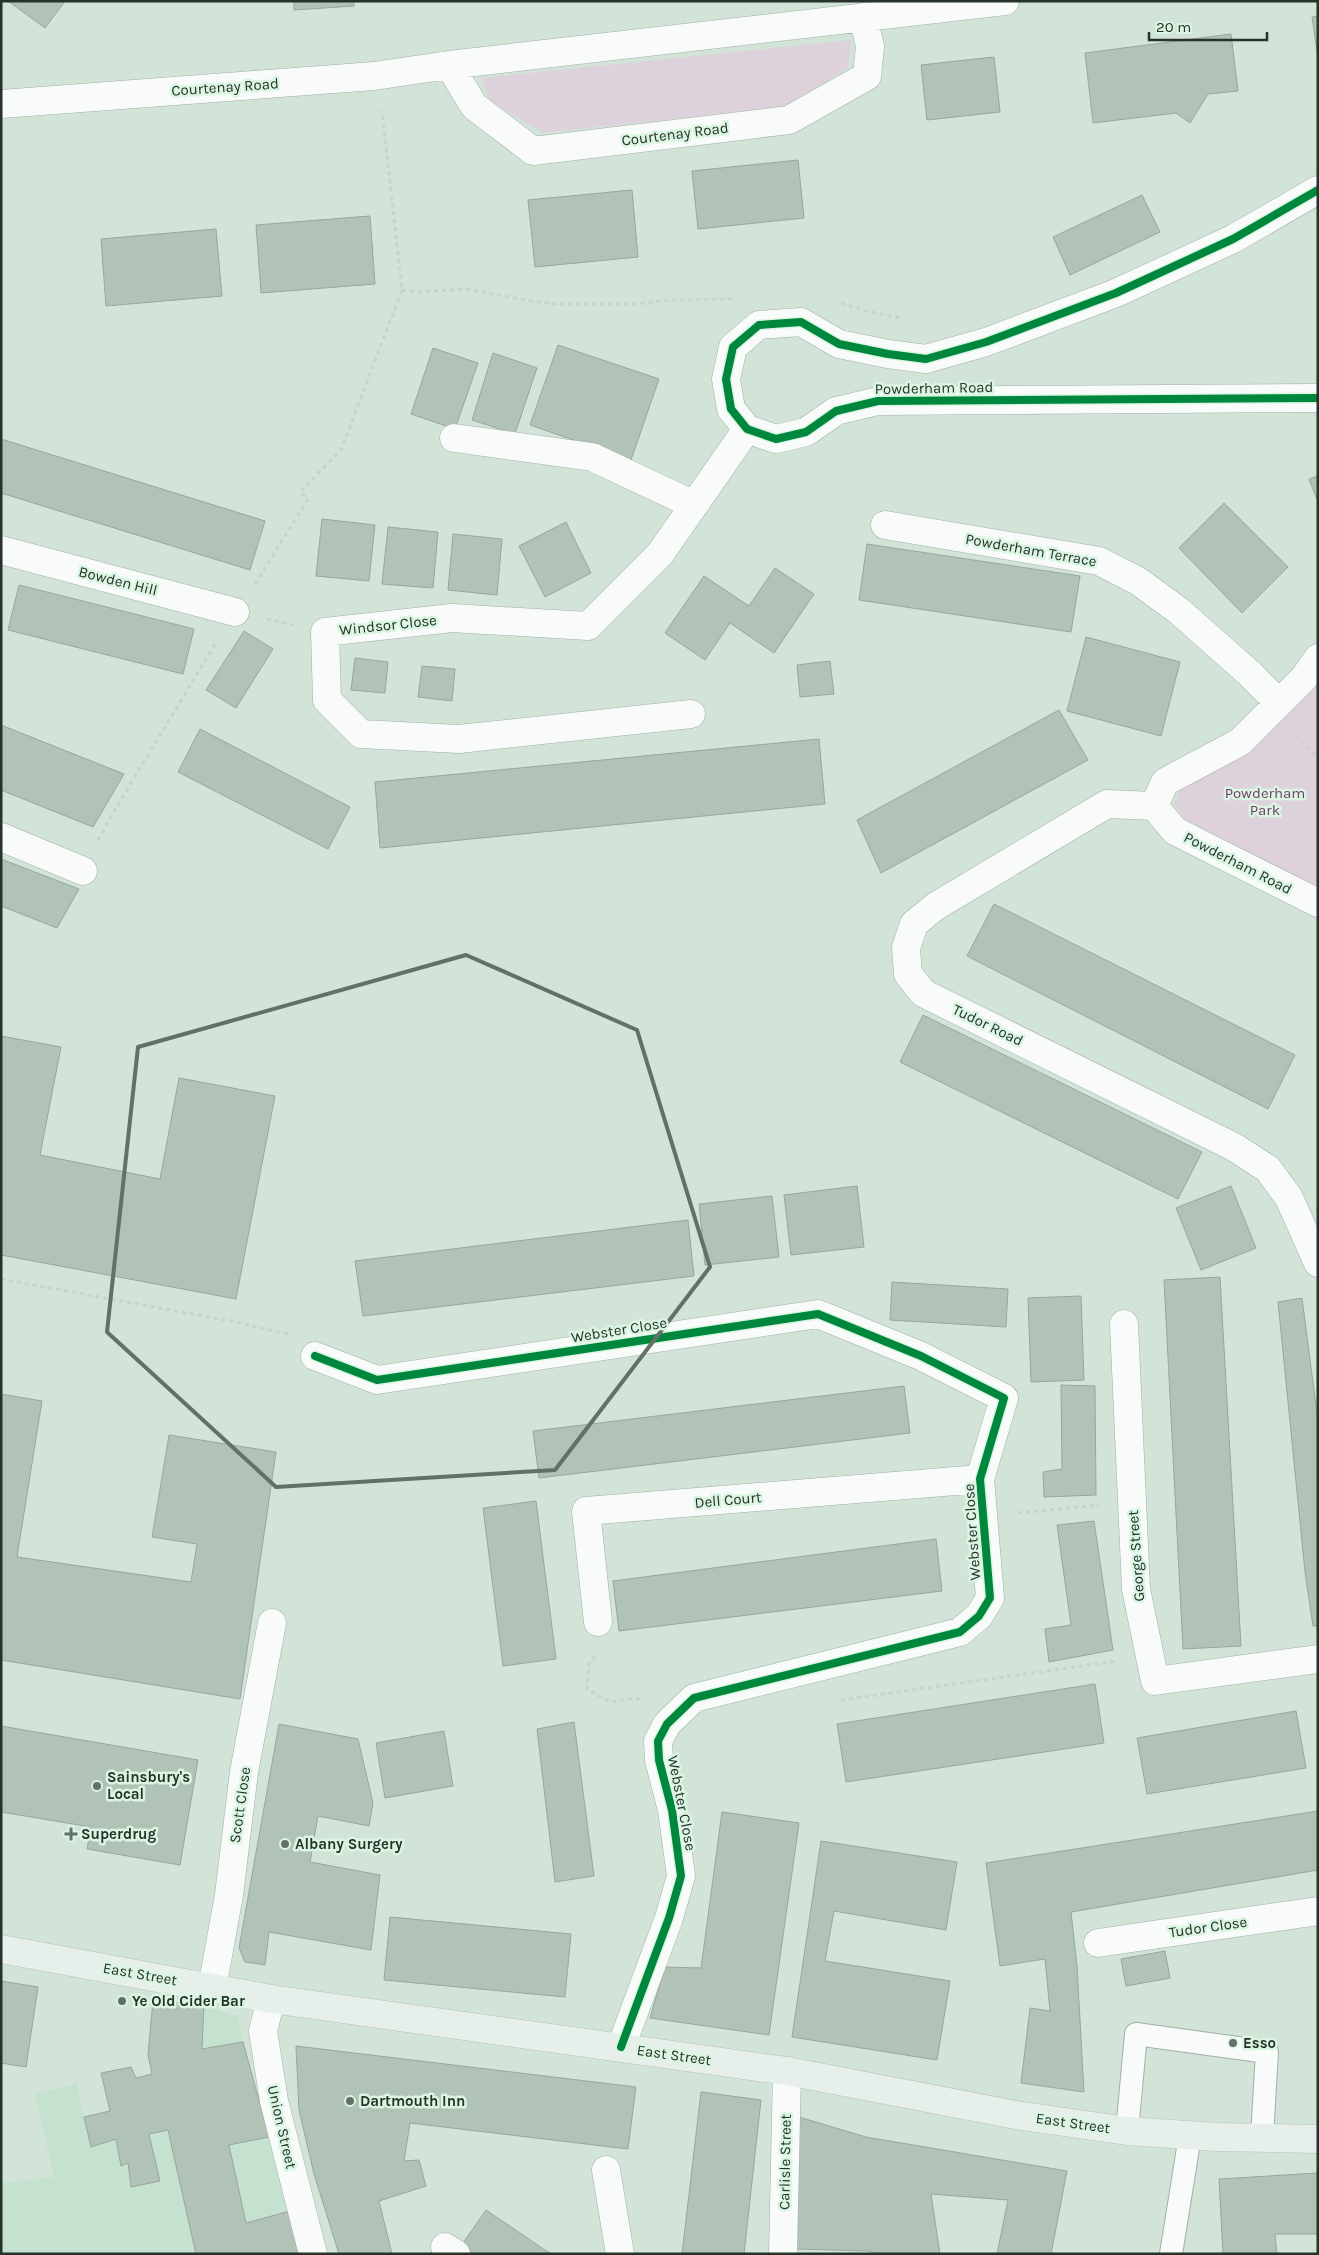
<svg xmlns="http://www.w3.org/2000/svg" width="1319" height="2255" font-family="Karla,sans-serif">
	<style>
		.built { fill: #c5e1cf }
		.green { fill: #ddd2db }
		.building { fill: #b1c2b7; stroke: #99a69e }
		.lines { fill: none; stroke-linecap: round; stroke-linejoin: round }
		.lane-casing { stroke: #a2afa6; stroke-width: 24 }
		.street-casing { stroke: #a2afa6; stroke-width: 29 }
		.primary-casing { stroke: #b8c0bb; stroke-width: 29 }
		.path { stroke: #ccd0ce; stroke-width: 3; stroke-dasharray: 4 4; stroke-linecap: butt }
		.lane { stroke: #f8fbf9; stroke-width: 22 }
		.street { stroke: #f8fbf9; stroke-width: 28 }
		.primary { stroke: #e6efe9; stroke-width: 28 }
		.cycleway-casing { stroke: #daf6e3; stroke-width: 11 }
		.cycleway { stroke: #00873e; stroke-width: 8 }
		.marked { fill: none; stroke: #637068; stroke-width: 4; stroke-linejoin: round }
		.poi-dot { fill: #637068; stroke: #daf6e3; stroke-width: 2 }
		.labels { text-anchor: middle; stroke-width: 5; stroke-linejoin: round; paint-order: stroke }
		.street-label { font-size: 15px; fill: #27322b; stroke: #daf6e3 }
		.park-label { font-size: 15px; fill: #723a68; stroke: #daf6e3 }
		.poi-label { font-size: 15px; font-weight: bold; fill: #27322b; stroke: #daf6e3; text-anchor: start }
	</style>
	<rect width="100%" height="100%" fill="#d2e3d8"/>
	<!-- built -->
	<path class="built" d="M153,2000l51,5 34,12 5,25 57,212h-299v-71l53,-6 -19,-83 42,-11 7,34 26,-6 -9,-38 30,-6 5,11 16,-4 -4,-19z"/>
	<!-- green -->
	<path class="green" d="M851,40l-3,28 -65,39 -240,26 -53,-32 -9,-23z
		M1318,676v211l-132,-66 -12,-17 8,-18z"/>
	<!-- building -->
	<path class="building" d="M8,1h57l-20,27z
		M294,1h60v5l-60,4z
		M1318,16v42l-6,-41z
		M1231,34l7,57 -30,3 -18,29 -14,-10 -83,10 -8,-70z
		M994,57l6,55 -73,8 -6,-55z
		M798,160l6,58 -106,11 -6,-58z
		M632,190l6,67 -103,10 -7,-67z
		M1142,195l18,37 -90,43 -17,-38z
		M370,216l5,68 -114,9 -5,-68z
		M216,229l6,67 -116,10 -5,-67z
		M558,345l101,34 -28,81 -101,-35z
		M433,348l45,15 -23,66 -44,-15z
		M493,353l44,15 -22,66 -43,-14z
		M1,439l264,82 -15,49 -249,-77z
		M1318,476v26l-9,-23z
		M1224,503l64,64 -46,46 -63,-65z
		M322,519l53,6 -6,56 -53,-5z
		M566,522l25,51 -46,24 -26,-51z
		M388,527l50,5 -5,56 -51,-4z
		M453,534l49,5 -5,56 -49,-5z
		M867,544l213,32 -9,56 -212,-32z
		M775,568l39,26 -40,59 -44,-30 -25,37 -40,-27 39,-57 45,30z
		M19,585l175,44 -11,45 -175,-44z
		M244,631l29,18 -37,59 -30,-18z
		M1086,637l94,25 -19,74 -94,-25z
		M355,658l33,4 -3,31 -34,-3z
		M830,661l4,33 -34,3 -3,-32z
		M422,666l33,3 -3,32 -34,-4z
		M1059,710l29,50 -207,113 -24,-53z
		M1,725l123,49 -31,53 -92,-37z
		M200,729l150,78 -22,42 -150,-77z
		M819,739l6,65 -445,44 -5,-66z
		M1,859l78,30 -22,39 -56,-22z
		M994,904l301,151 -27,54 -301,-153z
		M923,1015l279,137 -24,47 -278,-137z
		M1,1036l60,11 -21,108 120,24 19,-101 96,18 -39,203 -235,-44z
		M857,1186l7,61 -73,8 -7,-60z
		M1231,1186l25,62 -55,22 -25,-62z
		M772,1196l7,61 -74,8 -6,-61z
		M688,1220l6,56 -331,40 -8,-55z
		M1220,1277l21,369 -58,3 -19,-369z
		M892,1282l116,7 -2,38 -116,-7z
		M1081,1296l3,84 -53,2 -3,-84z
		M1302,1298l16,123v205h-5l-8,-54 -27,-270z
		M1061,1385l34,1 1,109 -52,2 -1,-25 19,-3z
		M904,1386l6,47 -371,45 -6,-47z
		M1,1394l41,7 -25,156 174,25 6,-38 -45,-7 17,-102 107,17 -36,247 -239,-39z
		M536,1501l20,158 -53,7 -20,-158z
		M1094,1521l19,129 -64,12 -4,-33 26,-4 -14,-100z
		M936,1539l6,52 -323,40 -6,-50z
		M1095,1684l9,59 -258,39 -9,-58z
		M1296,1711l10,57 -159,26 -10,-56z
		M574,1722l20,154 -39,6 -18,-153z
		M279,1724l79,15 15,64 -4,23 -51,-10 -8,46 70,13 -9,75 -102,-18 -4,33 -20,-3 -6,-14z
		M1,1726l197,34 -18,105 -93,-16 4,-22 -90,-15z
		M444,1731l9,55 -68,12 -9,-55z
		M1318,1811v59l-247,42 6,54 7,126 -63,-9 9,-75 20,3 -5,-52 -45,7 -14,-103z
		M722,1812l77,11 -30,212 -119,-17 15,-51 36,1z
		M821,1841l136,21 -11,68 -112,-19 -9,50 125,20 -13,79 -145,-23z
		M390,1917l181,17 -6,63 -181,-17z
		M1165,1951l5,27 -44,8 -5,-27z
		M1,1981l37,6 -12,80 -25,-4z
		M153,2000l51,5 -2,44 41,-7 26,95 -40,8 17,78 44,-12 10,43h-104l-28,-124 -19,4 11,47 -29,6 -3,-24 -7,3 -5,-27 -25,8 -7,-30 26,-6 -9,-38 30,-6 5,11 16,-4 -4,-19z
		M296,2046l340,41 -8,62 -218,-26 -6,38 15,-1 7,26 -47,15 13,53h-53l-25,-80 -15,-64z
		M701,2092l60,8 -17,154h-62z
		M799,2117l67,20 201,34 -16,83h-54l11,-54 -77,-6 9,60h-58l-14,-3 -73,-2z
		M1318,2173v61h-43l2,20h-54l-4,-75z
		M486,2210l65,44h-78l-12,-8z"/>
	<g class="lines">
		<defs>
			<path id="lane" d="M1127,2131l9,-97 131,18 -5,85
				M1171,2254l19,-118"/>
			<path id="street" d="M449,65l25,41 59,45 256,-31 78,-44 3,-30 -7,-29
				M1,104l373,-28 75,-11 556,-64
				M1318,190l-85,49 -117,54 -130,49 -60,17 -38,-5 -49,-10 -38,-22 -42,3 -26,22 -7,32 5,30 16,20 29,10 30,-7 30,-21 42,-10 440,-3
				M454,438l138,19 102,48
				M885,525l214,36 39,20 41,30 70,62 30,30
				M1,550l234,62
				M691,714l-232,25 -98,-5 -34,-34 -2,-68 127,-14 136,8 72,-72 87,-125
				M1154,806l-47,-2 -171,102 -22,18 -8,24 2,26 15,19 311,154 34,22 21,29 29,65
				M1154,806l11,-24 75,-40 64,-64 14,-20
				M1154,806l21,25 143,72
				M1,837l82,34
				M1124,1324l12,265 19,92 163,-22
				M315,1356l62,24 441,-66 103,42 83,42 -24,81 10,119 -11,18 -19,16 -266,66 -27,26 -9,17 1,19 13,50 9,66 -12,42 -48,129
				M598,1622l-12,-111 394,-32
				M1098,1943l220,-32
				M212,1988l17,-93 15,-123 28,-149
				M271,1999l-8,32 11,70 39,153
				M606,2170l14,84
				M445,2247l11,7
				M783,2254l4,-183"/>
			<path id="primary" d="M1,1949l270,50 516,72 229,44 111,16 90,6 101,2"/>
		</defs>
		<!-- lane casing -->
		<use href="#lane" class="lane-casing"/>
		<!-- street casing -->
		<use href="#street" class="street-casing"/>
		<!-- primary casing -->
		<use href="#primary" class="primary-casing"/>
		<!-- path -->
		<path class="path" d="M402,290l16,2 47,-3 66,12 25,3h80l34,-4 64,-1
			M841,303l25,8 34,7
			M255,584l53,-85 -8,-7 41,-42 61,-160 -20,-179
			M267,619l26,6
			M1297,735l21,24
			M98,840l15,-27 104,-172
			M1,1279l230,42 57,13
			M1018,1513l81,-8
			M595,1656l-6,8 -2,25 23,13 27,-4 4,3
			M841,1700l276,-39"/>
		<!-- lane -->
		<use href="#lane" class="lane"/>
		<!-- street -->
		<use href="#street" class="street"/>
		<!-- primary -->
		<use href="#primary" class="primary"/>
		<defs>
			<path id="cycleway" d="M1318,190l-85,49 -117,54 -130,49 -60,17 -38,-5 -49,-10 -38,-22 -42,3 -26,22 -7,32 5,30 16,20 29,10 30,-7 30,-21 42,-10 440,-3
				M315,1356l62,24 441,-66 103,42 83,42 -24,81 10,119 -11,18 -19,16 -266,66 -27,26 -9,17 1,19 13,50 9,66 -12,42 -48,129"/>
		</defs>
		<!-- cycleway casing -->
		<use href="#cycleway" class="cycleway-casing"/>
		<!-- cycleway -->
		<use href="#cycleway" class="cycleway"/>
	</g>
	<!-- marked area -->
	<path class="marked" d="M466,955l171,75 73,237 -155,203 -279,17 -169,-155 31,-285z"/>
	<!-- markers -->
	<g class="poi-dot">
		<circle cx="97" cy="1786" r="5"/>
		<path d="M68.5 1826.5h5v5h5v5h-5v5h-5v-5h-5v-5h5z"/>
		<circle cx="285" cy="1844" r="5"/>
		<circle cx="122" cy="2001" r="5"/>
		<circle cx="1233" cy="2043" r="5"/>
		<circle cx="350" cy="2101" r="5"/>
	</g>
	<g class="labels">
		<!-- street labels -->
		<g class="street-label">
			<text transform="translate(225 87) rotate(-4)" y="5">Courtenay Road</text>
			<text transform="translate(675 134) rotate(-7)" y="5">Courtenay Road</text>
			<text transform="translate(934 388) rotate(-1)" y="5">Powderham Road</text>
			<text transform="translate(1031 550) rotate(10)" y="5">Powderham Terrace</text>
			<text transform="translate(118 581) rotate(14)" y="5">Bowden Hill</text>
			<text transform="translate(388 625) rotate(-6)" y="5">Windsor Close</text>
			<text transform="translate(1238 863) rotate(27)" y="5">Powderham Road</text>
			<text transform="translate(988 1025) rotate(26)" y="5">Tudor Road</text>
			<text transform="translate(619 1330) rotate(-9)" y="5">Webster Close</text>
			<text transform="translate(728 1500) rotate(-5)" y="5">Dell Court</text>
			<text transform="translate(972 1532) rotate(-94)" y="5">Webster Close</text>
			<text transform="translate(1136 1556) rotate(-94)" y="5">George Street</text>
			<text transform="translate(682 1803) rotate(79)" y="5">Webster Close</text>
			<text transform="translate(240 1805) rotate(-82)" y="5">Scott Close</text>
			<text transform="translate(1208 1927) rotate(-8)" y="5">Tudor Close</text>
			<text transform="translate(140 1974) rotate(10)" y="5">East Street</text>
			<text transform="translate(674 2055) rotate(8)" y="5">East Street</text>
			<text transform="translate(1073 2123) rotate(8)" y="5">East Street</text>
			<text transform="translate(282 2127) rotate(77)" y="5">Union Street</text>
			<text transform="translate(785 2162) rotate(-89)" y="5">Carlisle Street</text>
		</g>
		<!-- park labels -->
		<g class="park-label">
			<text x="1265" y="798">Powderham<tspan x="1265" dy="17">Park</tspan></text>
		</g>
		<!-- poi labels -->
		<g class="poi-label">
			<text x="107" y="1782">Sainsbury's<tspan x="107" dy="17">Local</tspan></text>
			<text x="81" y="1839">Superdrug</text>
			<text x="295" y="1849">Albany Surgery</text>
			<text x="132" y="2006">Ye Old Cider Bar</text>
			<text x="1243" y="2048">Esso</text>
			<text x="360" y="2106">Dartmouth Inn</text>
		</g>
	</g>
	<!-- border -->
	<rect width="1319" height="2255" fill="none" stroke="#27322b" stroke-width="5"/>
	<!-- scale -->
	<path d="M1149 32v8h118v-8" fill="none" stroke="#27322b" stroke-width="2.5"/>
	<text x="1156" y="32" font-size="15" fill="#27322b" stroke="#daf6e3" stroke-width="4" paint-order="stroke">20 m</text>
</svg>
